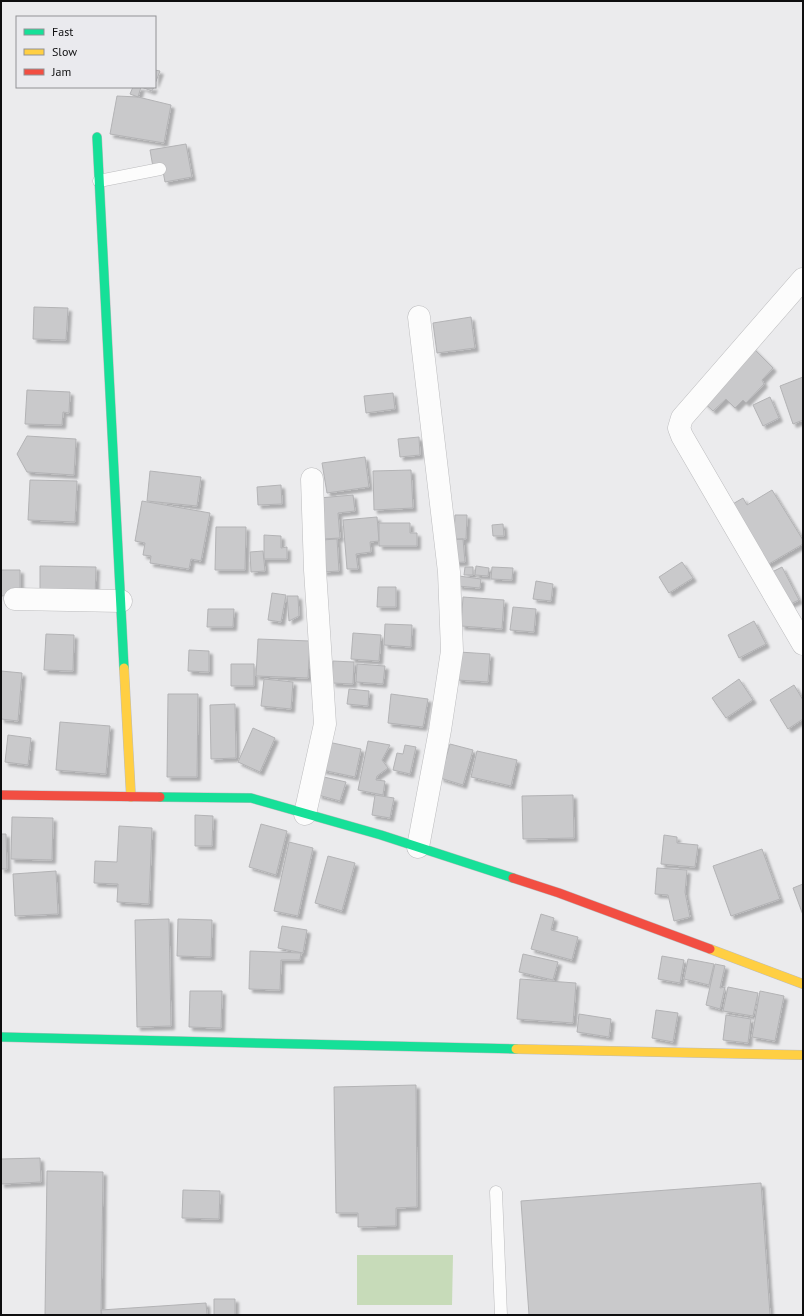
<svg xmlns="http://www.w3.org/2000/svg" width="804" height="1316" font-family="'PT Sans',sans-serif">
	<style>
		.green { fill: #c7dbb9 }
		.building { fill: #c9c9cb; stroke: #b3b3b5; filter: url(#shadow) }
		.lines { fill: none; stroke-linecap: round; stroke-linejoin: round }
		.lane-casing { stroke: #bcbcbe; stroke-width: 13 }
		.street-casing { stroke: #bcbcbe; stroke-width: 23 }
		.fast-casing { stroke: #bcbcbe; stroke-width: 10 }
		.slow-casing { stroke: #bcbcbe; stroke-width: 10 }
		.jam-casing { stroke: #bcbcbe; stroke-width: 10 }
		.lane { stroke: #fcfcfc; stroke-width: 12 }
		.street { stroke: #fcfcfc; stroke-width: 22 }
		.fast { stroke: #16e098; stroke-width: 9 }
		.slow { stroke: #ffcf43; stroke-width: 9 }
		.jam { stroke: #f24e42; stroke-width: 9 }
	</style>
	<defs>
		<filter id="shadow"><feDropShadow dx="3.5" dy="3.5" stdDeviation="1" flood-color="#0004"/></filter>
	</defs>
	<rect width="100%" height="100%" fill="#ebebed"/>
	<!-- green -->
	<path class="green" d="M357,1255h96l-1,50h-95z"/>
	<!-- building -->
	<path class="building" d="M155,70l5,1 -5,13z
		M133,87h21l-2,4 -11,-4 -3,10 -8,-3z
		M117,96l21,1 33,8 -7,38 -54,-9z
		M186,144l6,33 -27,5 -3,-16 -9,1 -3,-17z
		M34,307l34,1 -2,32 -33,-1z
		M471,317l4,31 -38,5 -4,-30z
		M750,345l23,23 -11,12 2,4 -18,19 -3,-3 -8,8 -9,-9 -13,12 -15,-14z
		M803,377v43l-10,4 -13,-38z
		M27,390l43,2 -1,21 -6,-1 -1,13 -37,-1z
		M393,393l2,16 -29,4 -2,-17z
		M770,397l9,21 -16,8 -10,-21z
		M27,436l49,3 -2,36 -47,-3 -10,-18z
		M419,437l1,18 -20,2 -2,-18z
		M365,457l4,30 -42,6 -5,-30z
		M411,470l2,38 -39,2 -1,-39z
		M150,471l51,6 -4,29 -50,-5z
		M30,480l47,1 -2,41 -47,-2z
		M281,485l1,19 -24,1 -1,-18z
		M772,490l31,50v4l-41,24 -31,-63 12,-7 4,7z
		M353,495l2,16 -17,2 2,25 -17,1 -4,-41z
		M142,501l68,12 -9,48 -10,-2 -2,10 -39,-6 1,-7 -8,-1 2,-12 -10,-2z
		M455,515h12l-1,24h-18l6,-6z
		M377,517l2,24 -9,1 1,10 -15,2 2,15h-11l-4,-49z
		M379,523h31v10h7v13h-38z
		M503,524l1,12h-11l-1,-11z
		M216,527h30l-1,43h-30z
		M264,535l17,1v12l6,-1v12h-23z
		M337,539l2,32 -16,1 -1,-32z
		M463,539l2,23 -15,1 -2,-23z
		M263,551l2,20 -14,1 -1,-20z
		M682,562l11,16 -24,15 -10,-16z
		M40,566l56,1 -1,30 -55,-1z
		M476,566l13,2 -1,8 -13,-1z
		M465,567h8v8h-9z
		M492,567l21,1 -1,12 -21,-1z
		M782,567l17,33 -15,7 -16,-33z
		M1,570h19v25l-19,1z
		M459,576l22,3 -1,9 -22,-2z
		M536,581l17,3 -2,17 -18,-2z
		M378,587h18v20h-19z
		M272,593l14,2 -5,27 -13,-2z
		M287,596h11l1,20 -10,5z
		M463,597l41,3 -2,29 -41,-3z
		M513,607l23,2 -2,23 -24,-2z
		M208,609h26l-1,18h-26z
		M754,621l12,23 -27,14 -11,-23z
		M385,624l27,1 -1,22 -27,-2z
		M353,633l28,2 -2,26 -28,-2z
		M46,634l28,1 -1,36 -29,-1z
		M258,639l52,2 -2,37 -52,-2z
		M189,650l20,1v21l-21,-1z
		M459,652l31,2 -2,28 -31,-2z
		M333,661l21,1 -1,22 -21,-1z
		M231,664h23v22h-23z
		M357,664l28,2 -2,18 -27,-2z
		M1,671l21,2 -4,48 -17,-2z
		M264,679l29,3 -2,27 -30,-3z
		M739,679l14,21 -27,18 -14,-20z
		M794,685l9,15v19l-15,10 -18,-29z
		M349,689l20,2 -1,15 -21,-2z
		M168,694h30l-1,83h-30z
		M391,694l37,5 -5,28 -35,-4z
		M235,704l1,54 -25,1 -1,-54z
		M60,722l50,4 -4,48 -50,-4z
		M253,728l22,10 -15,34 -22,-10z
		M8,735l23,3 -3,27 -23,-3z
		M368,741l22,4 -8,15 6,8 -11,8 -1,4 9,1 -2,14 -25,-5z
		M328,742l33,7 -6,28 -33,-7z
		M450,744l23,6 -10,35 -23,-7z
		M405,745l11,2 -6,27 -17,-4 4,-17 6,1z
		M477,751l40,9 -6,26 -40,-9z
		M324,777l22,5 -6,19 -22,-6z
		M375,795l19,3 -4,20 -18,-3z
		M573,795l1,43 -51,1 -1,-43z
		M195,815l18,1 -1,30h-17z
		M12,817l41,1 -1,42 -41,-1z
		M261,824l26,7 -11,44 -27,-8z
		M119,826l33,2 -3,76 -32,-2 1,-18 -24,-1 1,-22 22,1z
		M1,834h5l1,35h-6z
		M664,835l13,2v6l21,2 -3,22 -34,-3z
		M289,842l24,6 -15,68 -24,-5z
		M762,849l18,50 -49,17 -18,-50z
		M328,856l27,7 -13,48 -27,-8z
		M657,868l30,2 -2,22 5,25 -16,4 -6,-26 -13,-1z
		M56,871l2,43 -43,2 -2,-42z
		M803,884v31l-10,-27z
		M541,914l13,4 -3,12 27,7 -6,23 -41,-11z
		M169,919l2,107 -34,1 -2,-107z
		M178,919l34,1 -1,37 -34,-1z
		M282,926l25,4 -4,23 -25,-5z
		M250,951l51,2 -1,7h-19l-1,30 -31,-1z
		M523,954l35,8 -5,18 -34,-8z
		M662,956l22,4 -4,23 -22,-4z
		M688,959l26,5 -5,21 -25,-6z
		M715,964l10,2 -5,22 5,-1 -5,22 -14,-4z
		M520,979l56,4 -3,40 -56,-4z
		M728,987l30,6 -5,23 -30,-5z
		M190,991h32l-1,37 -32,-1z
		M760,991l24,5 -9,45 -23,-4z
		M656,1010l22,3 -5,29 -21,-4z
		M579,1014l32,5 -2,18 -32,-5z
		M726,1015l25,4 -3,24 -25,-3z
		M416,1085l1,122 -21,1v18l-38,1v-14h-22l-2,-126z
		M40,1158l1,24 -40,2v-25z
		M47,1171l56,1 -2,143h-56z
		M761,1183l9,132h-241l-8,-114z
		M183,1190l37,1 -1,28 -37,-1z
		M214,1299h21v16h-21z
		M206,1303l1,12h-105l-1,-5z"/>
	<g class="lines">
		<defs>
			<path id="lane" d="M99,181l61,-12
				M496,1192l5,123"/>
			<path id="street" d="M803,279l-121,139 -3,10 3,8 121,208
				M15,599l106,2
				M305,814l20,-90 -10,-154 -3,-91
				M418,847l22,-117 12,-79 -3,-79 -30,-255"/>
			<path id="fast" d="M97,137l27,531
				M160,797l91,1 130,37 132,43
				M1,1037l515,12"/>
			<path id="slow" d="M124,668l7,129
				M710,949l93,35
				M516,1049l287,6"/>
			<path id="jam" d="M1,795l159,2
				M513,878l46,15 151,56"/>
		</defs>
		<!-- lane casing -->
		<use href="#lane" class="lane-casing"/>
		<!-- street casing -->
		<use href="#street" class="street-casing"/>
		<!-- fast casing -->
		<use href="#fast" class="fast-casing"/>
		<!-- slow casing -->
		<use href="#slow" class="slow-casing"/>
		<!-- jam casing -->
		<use href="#jam" class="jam-casing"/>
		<!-- lane -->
		<use href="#lane" class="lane"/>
		<!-- street -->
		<use href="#street" class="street"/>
		<!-- fast -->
		<use href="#fast" class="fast"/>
		<!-- slow -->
		<use href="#slow" class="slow"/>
		<!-- jam -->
		<use href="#jam" class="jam"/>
	</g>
	<!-- border -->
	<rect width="804" height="1316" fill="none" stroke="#0e0e0f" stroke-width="4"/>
	<!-- legend -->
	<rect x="16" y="16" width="140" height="72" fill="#eaeaee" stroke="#929295"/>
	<rect x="24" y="29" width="20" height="6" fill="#16e098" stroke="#929295"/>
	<text x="52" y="36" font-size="12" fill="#0e0e0f">Fast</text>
	<rect x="24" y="49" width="20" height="6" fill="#ffcf43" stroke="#929295"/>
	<text x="52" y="56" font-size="12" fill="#0e0e0f">Slow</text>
	<rect x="24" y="69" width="20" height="6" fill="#f24e42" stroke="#929295"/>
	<text x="52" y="76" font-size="12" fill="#0e0e0f">Jam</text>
</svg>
